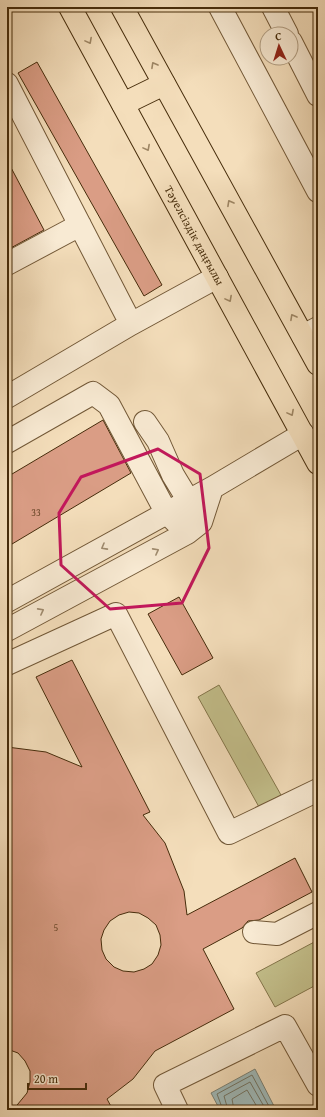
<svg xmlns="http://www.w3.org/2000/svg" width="325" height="1117" font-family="'Gentium Book Plus',serif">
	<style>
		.green { fill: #c3bf8b; stroke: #84764b }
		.water { fill: #9fbaba; stroke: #7b8174 }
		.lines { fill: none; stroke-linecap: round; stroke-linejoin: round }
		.shore { stroke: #727362; stroke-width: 1 }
		.building { fill: #da9d85; stroke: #462c0b; fill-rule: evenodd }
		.minor-casing { stroke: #725837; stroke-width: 24 }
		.major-casing { stroke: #462c0b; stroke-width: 24 }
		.minor { stroke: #f8ead3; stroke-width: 22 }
		.major { stroke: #f4debb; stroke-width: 22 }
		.oneway { stroke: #9d8563 }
		.oneway2 { stroke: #9f8b6f }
		.marked { fill: none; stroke: #c2185b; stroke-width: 3; stroke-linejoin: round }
		.labels { text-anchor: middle; stroke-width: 3; stroke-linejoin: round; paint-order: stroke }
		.number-label { font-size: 10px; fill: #6b482a }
		.street-label { font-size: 12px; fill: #462c0b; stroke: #f8ead3 }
	</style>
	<rect width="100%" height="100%" fill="#f4debb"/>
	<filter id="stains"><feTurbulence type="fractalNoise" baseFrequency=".005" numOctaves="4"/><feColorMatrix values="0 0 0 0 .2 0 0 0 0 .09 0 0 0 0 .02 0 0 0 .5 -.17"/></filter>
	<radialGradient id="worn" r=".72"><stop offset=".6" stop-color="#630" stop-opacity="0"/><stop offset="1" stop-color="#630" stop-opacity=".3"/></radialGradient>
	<!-- green -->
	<path class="green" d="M219,685l62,110 -22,12 -61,-110z
		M318,940v44l-43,23 -19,-34z"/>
	<!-- water -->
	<path class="water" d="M255,1069l21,41h-56l-9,-17z"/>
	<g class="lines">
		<!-- shore -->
		<path class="shore" d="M223,1110l-6,-16 35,-19 19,35
			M228,1110l-4,-14 26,-14 16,28
			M234,1110l-2,-11 15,-9 12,20"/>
	</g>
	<!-- building -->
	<path class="building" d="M37,62l125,223 -18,11 -126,-223z
		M7,160l37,70 -37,20z
		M103,420l28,53 -124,74v-70z
		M179,597l34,61 -31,17 -34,-61z
		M72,660l78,152 -7,3 22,28 19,48 3,24 108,-57 17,34 -53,28 -11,1 -6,7 -39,21 31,60 -79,42 -22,28 -26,20 6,11h-100l14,-17 3,-11v-11l-5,-10 -7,-8 -11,-4v-302l39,5 36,15 -46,-90zM129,912l10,1 9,5 8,7 4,10 1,10 -3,10 -6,9 -8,5 -10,3 -11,-1 -9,-4 -8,-8 -4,-9 -1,-11 3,-9 6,-9 9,-6z"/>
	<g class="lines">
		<defs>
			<path id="minor" d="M220,7l98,184
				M273,7l14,27
				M291,42l27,53
				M7,84l124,240 -124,73
				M7,264l73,-39
				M131,324l86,-47
				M303,336l15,-8
				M145,422l13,19 15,34 23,38
				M7,442l86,-49 16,12 57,107 21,21
				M7,601l205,-113 91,-54
				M7,630l180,-97 14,-11 11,-34
				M7,664l109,-50 113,219 89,-43
				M254,932l23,2 41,-21
				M177,1110l-12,-25 120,-59 33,59"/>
			<g id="major">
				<path id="s1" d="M70,7l248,456"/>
				<path d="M122,7l196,357"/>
				<path d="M123,104l41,-20"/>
			</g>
		</defs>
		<!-- minor casing -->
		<use href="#minor" class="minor-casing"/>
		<!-- major casing -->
		<use href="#major" class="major-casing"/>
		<!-- minor -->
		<use href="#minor" class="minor"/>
		<!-- major -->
		<use href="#major" class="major"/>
	</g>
	<!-- one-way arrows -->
	<defs><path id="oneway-chevron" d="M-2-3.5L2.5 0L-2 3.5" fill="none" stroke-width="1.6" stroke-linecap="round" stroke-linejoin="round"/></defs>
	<g class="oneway">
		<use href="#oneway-chevron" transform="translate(89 41) rotate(62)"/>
		<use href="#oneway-chevron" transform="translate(154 65) rotate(-119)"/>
		<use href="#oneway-chevron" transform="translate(147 148) rotate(62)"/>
		<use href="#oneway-chevron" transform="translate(230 203) rotate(-119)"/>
		<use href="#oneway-chevron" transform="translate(229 299) rotate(62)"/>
		<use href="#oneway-chevron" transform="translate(293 317) rotate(-119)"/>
		<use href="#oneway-chevron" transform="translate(291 413) rotate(62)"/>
	</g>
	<g class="oneway2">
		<use href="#oneway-chevron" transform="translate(104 547) rotate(151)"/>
		<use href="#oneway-chevron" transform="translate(156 551) rotate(-28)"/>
		<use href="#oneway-chevron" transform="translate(41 611) rotate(-28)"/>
	</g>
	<!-- marked area -->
	<path class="marked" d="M158,449l42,25 9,74 -27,55 -72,6 -49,-44 -2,-52 22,-36z"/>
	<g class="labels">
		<!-- number labels -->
		<g class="number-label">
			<text x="36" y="516">33</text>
			<text x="56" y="931">5</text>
		</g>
		<!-- street labels -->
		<g class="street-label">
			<text dy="4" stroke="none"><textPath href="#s1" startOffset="260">Тәуелсіздік даңғылы</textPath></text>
		</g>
	</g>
	<!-- margin -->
	<rect width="325" height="1117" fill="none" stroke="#f4debb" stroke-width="24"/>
	<rect x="8" y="8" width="309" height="1101" fill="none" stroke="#462c0b" stroke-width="2"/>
	<rect x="12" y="12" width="301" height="1093" fill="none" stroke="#462c0b"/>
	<!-- north arrow -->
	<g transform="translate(279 46) rotate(356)"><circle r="19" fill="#f8ead3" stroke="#b19e83"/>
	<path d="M0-3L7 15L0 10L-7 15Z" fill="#8f2418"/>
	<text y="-6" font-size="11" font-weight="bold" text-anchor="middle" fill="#462c0b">С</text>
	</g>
	<!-- scale -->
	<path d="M28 1083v6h58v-6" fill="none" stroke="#462c0b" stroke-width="2"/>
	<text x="34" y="1083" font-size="12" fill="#462c0b" stroke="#f8ead3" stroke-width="3" paint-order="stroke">20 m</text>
	<rect width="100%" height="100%" filter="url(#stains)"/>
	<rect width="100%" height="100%" fill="url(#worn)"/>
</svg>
